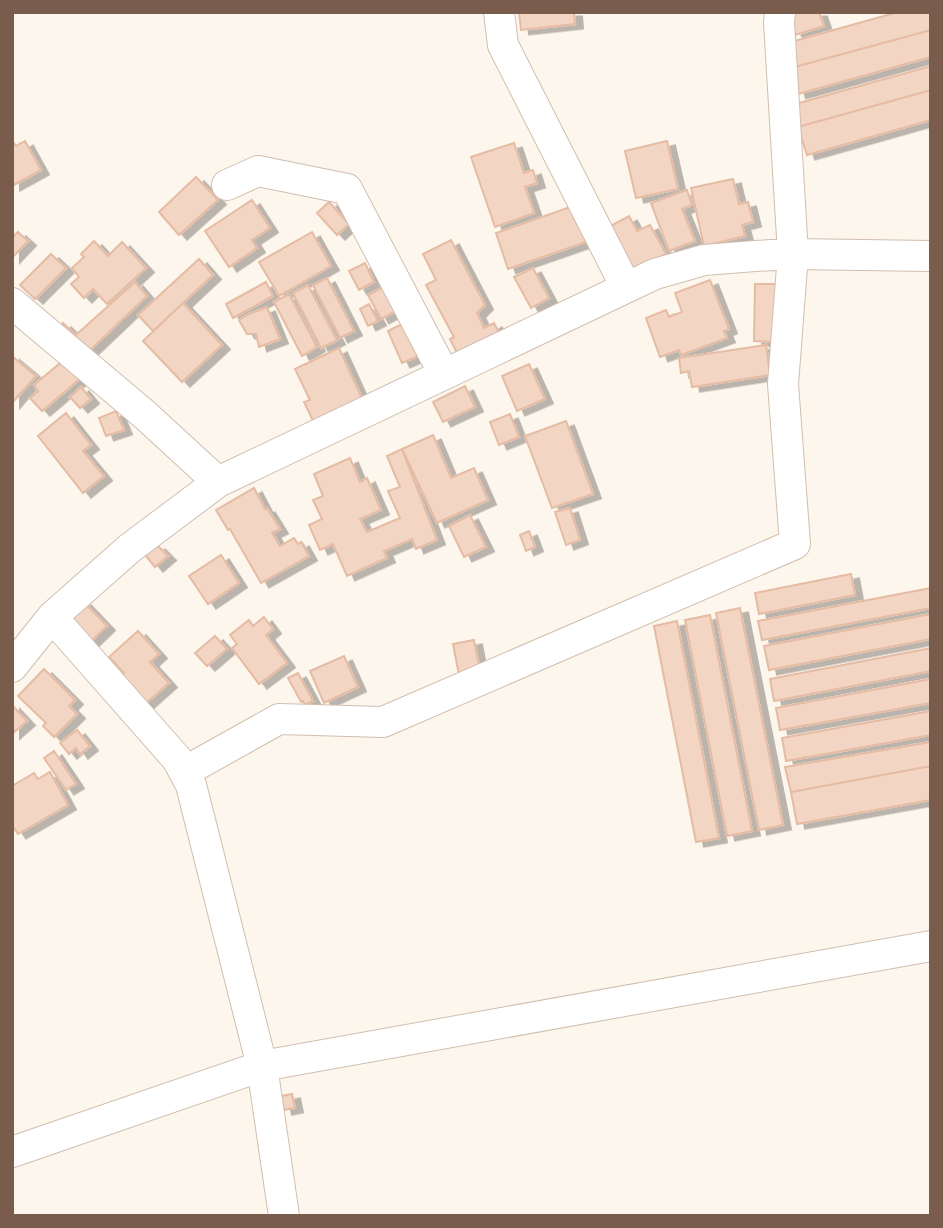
<svg xmlns="http://www.w3.org/2000/svg" width="943" height="1228" font-family="'Alegreya Sans',sans-serif">
	<style>
		.building { fill: #f3d5c3; stroke: #e6bba3; stroke-width: 2; filter: url(#shadow) }
		.lines { fill: none; stroke-linecap: round; stroke-linejoin: round }
		.minor-casing { stroke: #d1beb0; stroke-width: 32 }
		.minor { stroke: #fff; stroke-width: 30 }
	</style>
	<defs>
		<filter id="shadow"><feDropShadow dx="8" dy="4.5" stdDeviation="0" flood-color="#0004"/></filter>
	</defs>
	<rect width="100%" height="100%" fill="#fdf6ec"/>
	<!-- building -->
	<path class="building" d="M519,12h55l1,12 -54,6z
		M819,12l5,14 -29,9 -7,-22z
		M898,12h33v18l-140,38 -7,-24z
		M931,30v27l-133,37 -7,-26z
		M931,66v24l-133,37 -6,-22z
		M931,90v30l-124,35 -9,-28z
		M12,140l4,6 9,-5 16,29 -29,16z
		M667,141l11,48 -42,9 -11,-47z
		M514,143l10,30 9,-3 4,13 -12,4 9,26 -39,14 -24,-70z
		M196,177l22,23 -39,35 -20,-23z
		M733,179l6,25 9,-2 5,20 -11,3 3,11 -41,10 -13,-58z
		M687,190l5,15 -10,4 13,32 -26,10 -18,-48z
		M252,200l18,28 -18,12 5,8 -28,19 -24,-36z
		M329,202l20,22 -12,11 -20,-22z
		M573,206l13,36 -78,27 -12,-36z
		M629,216l8,15 13,-6 16,29 -36,19 -29,-42z
		M18,232l10,9 -16,17v-20z
		M312,232l19,34 -52,30 -20,-34z
		M451,240l34,65 -8,8 7,15 10,-5 5,10 22,-12 3,5 -64,33 -10,-20 4,-2 -28,-52 10,-5 -13,-26z
		M94,241l14,15 14,-14 24,26 -39,36 -14,-15 -9,9 -13,-14 8,-7 -7,-9 12,-11 -3,-3z
		M51,254l15,14 -31,31 -15,-14z
		M199,259l14,16 -60,56 -15,-16z
		M365,263l9,19 -15,8 -10,-19z
		M533,268l16,30 -18,10 -17,-31z
		M327,278l27,53 -14,7 -27,-53z
		M710,280l19,49 -5,2 3,7 -46,17 -2,-5 -19,7 -14,-39 20,-8 3,7 13,-5 -7,-19z
		M135,282l12,14 -62,59 -30,-23 8,-9 13,12z
		M266,282l7,14 -40,22 -7,-14z
		M755,284h22l-1,58 -22,-1z
		M308,285l29,55 -16,8 -28,-55z
		M383,287l13,24 -15,8 -13,-24z
		M289,294l28,53 -15,9 -28,-54z
		M183,303l39,42 -40,37 -39,-41z
		M369,304l9,17 -10,5 -8,-17z
		M267,307l13,32 -21,8 -3,-13h-9l-8,-14 10,-6z
		M406,322l15,33 -19,8 -14,-32z
		M766,345l4,30 -78,12 -3,-16 -8,2 -2,-15z
		M339,348l26,57 -49,22 -12,-25 6,-2 -15,-31z
		M12,356l24,20 -24,27z
		M65,359l16,19 -39,33 -12,-13 8,-7 -4,-6z
		M529,364l16,35 -28,12 -15,-35z
		M465,386l10,21 -32,15 -10,-20z
		M81,387l10,12 -11,9 -10,-11z
		M116,411l8,19 -18,6 -7,-18z
		M66,413l25,32 -8,6 21,25 -21,17 -45,-57z
		M510,414l9,23 -20,8 -9,-23z
		M566,421l27,73 -41,14 -27,-72z
		M433,435l18,43 23,-10 14,32 -51,23 -35,-74z
		M402,449l35,91 -21,9 -4,-10 -28,12 3,7 -40,18 -14,-32 -13,6 -11,-25 13,-6 -9,-19 10,-4 -9,-22 36,-16 10,24 7,-4 14,32 -21,9 7,13 33,-14 -12,-27 12,-4 -13,-31z
		M254,488l11,21 2,-1 13,21 -8,4 8,13 14,-8 4,6 3,-2 8,14 -48,27 -31,-54 -2,1 -12,-20z
		M570,508l10,32 -14,5 -11,-33z
		M470,515l16,32 -22,10 -15,-31z
		M529,531l6,16 -9,4 -6,-16z
		M157,545l11,11 -13,11 -10,-12z
		M221,555l18,28 -31,21 -19,-28z
		M851,574l4,21 -96,19 -4,-21z
		M931,588v20l-169,32 -4,-19z
		M83,601l24,25 -20,19 -24,-25z
		M740,608l43,217 -24,5 -43,-217z
		M931,614v25l-162,31 -5,-24z
		M710,615l42,216 -25,5 -42,-216z
		M264,617l9,12 -7,6 21,28 -28,21 -27,-36 5,-4 -7,-9 19,-15 4,6z
		M677,621l42,217 -23,4 -42,-216z
		M138,631l21,23 -9,8 19,21 -25,22 -24,-27 4,-5 -15,-16z
		M215,636l12,13 -20,17 -12,-13z
		M474,640l6,31 -21,4 -6,-31z
		M931,648v23l-157,30 -4,-22z
		M344,656l14,31 -34,16 -14,-32z
		M44,669l31,31 -6,6 8,8 -23,23 -11,-11 3,-3 -28,-27z
		M298,673l15,28 -8,4 -2,-4 -2,1 -13,-24z
		M931,679v24l-151,27 -4,-22z
		M12,705l15,16 -15,13z
		M931,711v24l-145,26 -4,-23z
		M77,730l13,16 -10,8 -4,-6 -7,6 -9,-11z
		M931,742v24l-140,26 -6,-25z
		M54,751l22,33 -10,6 -22,-32z
		M931,766v34l-134,24 -6,-32z
		M50,772l18,33 -50,29 -6,-9v-39l22,-13 4,6z
		M292,1094l3,14 -11,2 -3,-14z"/>
	<g class="lines">
		<defs>
			<path id="minor" d="M499,12l4,33 123,242
				M227,185l31,-14 89,18 97,185
				M12,303l132,111 74,68
				M52,617l125,142 14,26 71,281 22,150
				M12,667l40,-50 78,-69 88,-66 437,-208 49,-14 51,-4 38,-2 138,2
				M184,772l95,-53 104,3 412,-178 -12,-160 10,-130 -14,-232 1,-10
				M12,1152l250,-86 669,-120"/>
		</defs>
		<!-- minor casing -->
		<use href="#minor" class="minor-casing"/>
		<!-- minor -->
		<use href="#minor" class="minor"/>
	</g>
	<!-- border -->
	<rect width="943" height="1228" fill="none" stroke="#7a5c4d" stroke-width="28"/>
</svg>
